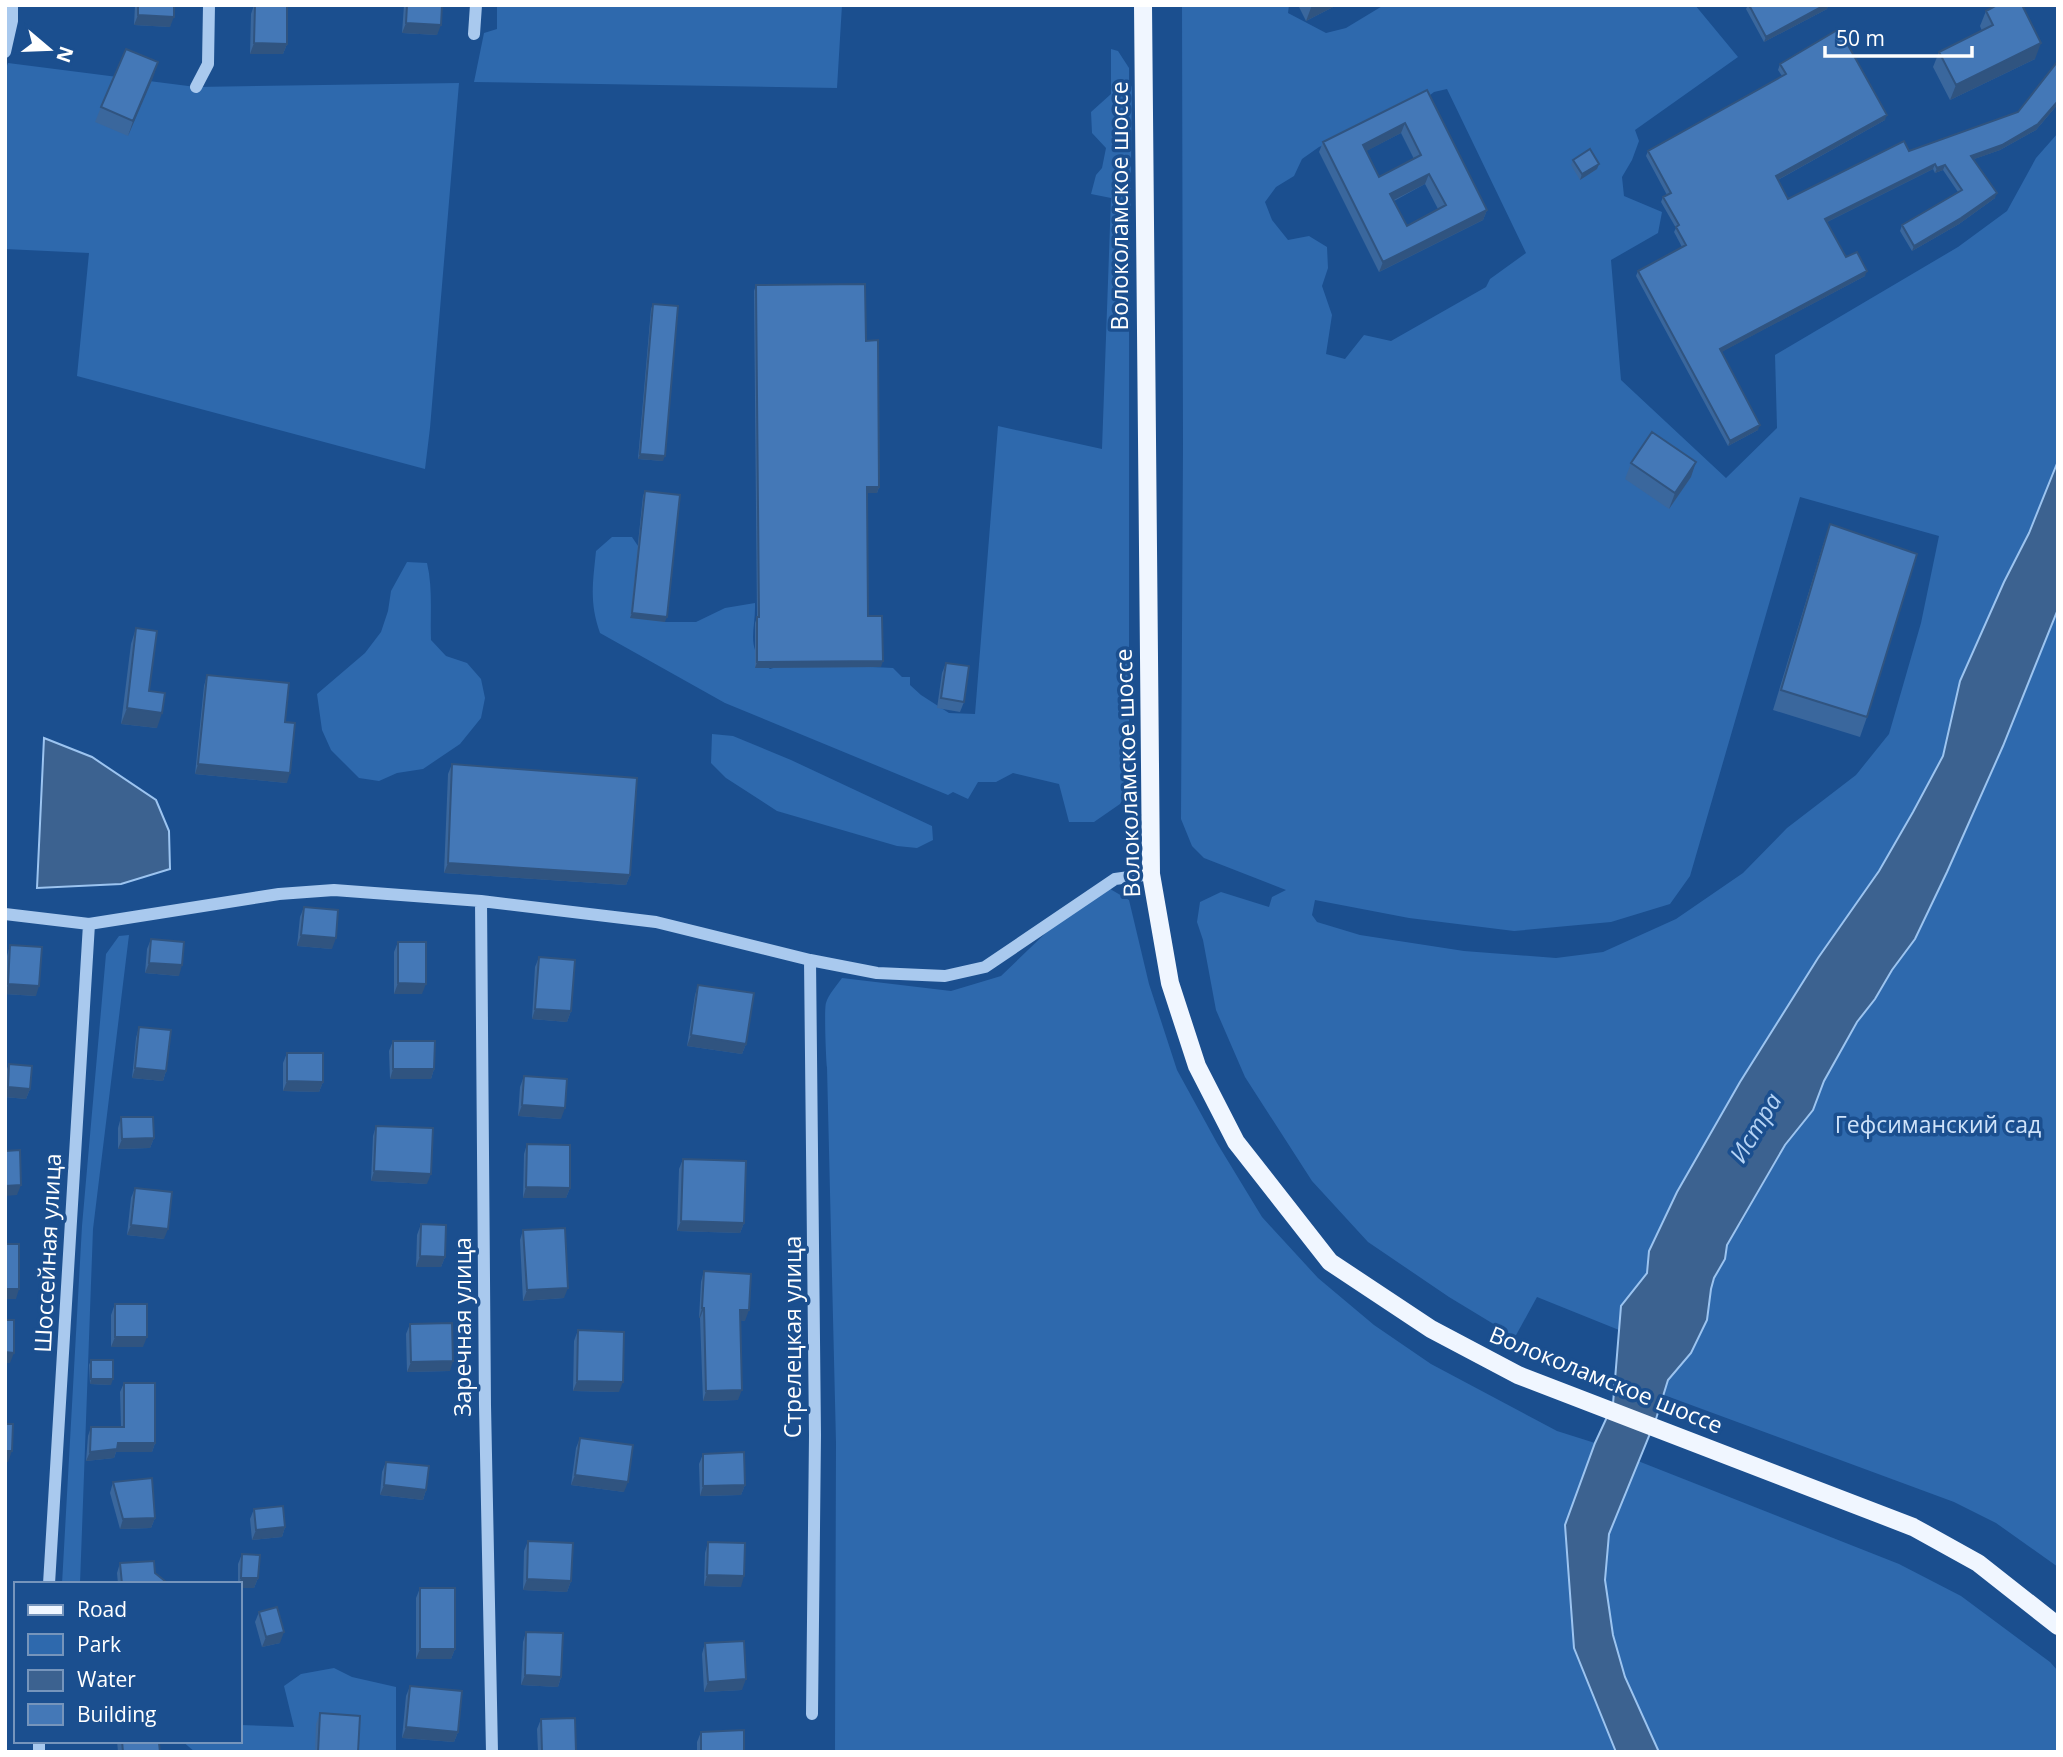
<svg xmlns="http://www.w3.org/2000/svg" width="2063" height="1757" font-family="'Open Sans',sans-serif">
	<style>
		.green { fill: #2e69ad; fill-rule: evenodd }
		.water { fill: #3c6290; stroke: #9cc4f0; stroke-width: 2 }
		.lines { fill: none; stroke-linecap: round; stroke-linejoin: round }
		.minor { stroke: #a9c9ee; stroke-width: 12 }
		.major { stroke: #f0f6ff; stroke-width: 18 }
		.wall { fill: #3a679d; fill-rule: evenodd }
		.shaded-wall { fill: #305480 }
		.building { fill: #4478b7; stroke: #305480; stroke-width: 2; fill-rule: evenodd }
		.labels { text-anchor: middle; stroke-width: 7; stroke-linejoin: round; paint-order: stroke }
		.street-label { font-size: 23px; fill: #fff; stroke: #1b4f8f }
		.park-label { font-size: 23px; fill: #cfe3fa; stroke: #1b4f8f }
		.water-label { font-size: 24px; font-style: italic; fill: #b5d3f5; stroke: #1b4f8f }
	</style>
	<rect width="100%" height="100%" fill="#1b4f8f"/>
	<!-- green -->
	<path class="green" d="M497,5h345l-5,83 -363,-6 10,-49 13,-4z
		M1182,5h107l-1,8 38,20 20,-5 38,-23h311l43,52 -103,73 4,11 -7,19 -10,17 2,19 38,16 -4,21 -47,27 10,120 105,98 51,-50 -2,-73 183,-108 49,-36 29,-53 22,-25v328l-10,28 -88,192 -17,75 -30,56 -34,60 -61,86 -78,124 -63,110 -28,59 -2,22 -26,33 -2,24 -82,-33 -22,40 -66,-40 -81,-55 -56,-61 -67,-104 -29,-67 -13,-70 -6,-18 3,-20 21,-10 48,15 3,-10 14,-7 -82,-32 -12,-12 -11,-27 2,-373zM1447,89l79,164 -36,26 -4,8 -95,54 -27,-6 -19,24 -19,-5 6,-39 -10,-29 6,-18 -1,-21 -18,-11 -21,4 -16,-20 -7,-18 11,-15 18,-11 8,-17 17,-12 98,-42 17,-13zM1800,497l139,39 -18,87 -32,111 -33,41 -69,53 -44,45 -67,46 -73,33 -47,6 -92,-7 -104,-16 -43,-13 -5,-7 3,-15 94,18 105,13 97,-9 59,-18 20,-28z
		M1111,49l7,2 11,17v14l3,5 -3,237v464l-9,16 -26,18h-25l-10,-38 -46,-11 -17,9h-18l-10,17 -15,-7 -5,3 -223,-92 -125,-70c-11,-31 -7,-51 -4,-82l16,-14h20l6,9 27,76h31l29,-14 30,-5c1,28 -11,46 15,66l20,-6 103,5 9,9h8v8l11,10 28,18 26,1 23,-288 104,23 9,-251 -20,-4 5,-19 6,-7 4,-20 -14,-15 -1,-21 20,-18z
		M8,63l188,24 263,-4 -29,345 -5,41 -348,-93 12,-123 -84,-4v-178z
		M407,562l20,1c6,25 3,51 4,77l15,16 21,7 14,16 4,19 -4,20 -21,26 -37,25 -26,4 -18,8 -20,-3 -28,-28 -9,-20 -5,-36 48,-41 16,-21 7,-21 3,-20z
		M2058,609v958l-62,-44 -42,-21 -290,-107 4,-15 23,-27 16,-33 4,-31 3,-11 11,-19 2,-14 7,-14 6,-6 45,-80 28,-35 11,-29 33,-59 18,-23 17,-29 23,-31 32,-67 56,-126z
		M712,734l21,2 58,24 141,66 1,14 -16,8 -20,-2 -120,-35 -51,-33 -15,-15z
		M1105,886l24,14 20,84 28,86 40,73 45,74 56,61 56,47 57,39 126,67 38,12 -30,83 46,211 5,15h-781l1,-309 -9,-376c-1,-7 -3,-58 -1,-64 2,-8 11,-18 16,-25l109,13 50,-15 79,-76z
		M129,935l-36,294 -13,355h-18l20,-358 24,-272 13,-18z
		M1638,1461l261,103 62,32 89,66 8,9v81h-399l-34,-75 -12,-42 -8,-55 4,-46z
		M334,1668l18,9 44,10v65h-201l-13,-11h58v-16l54,2 -10,-41 17,-12z"/>
	<!-- water -->
	<path class="water" d="M2058,461v148l-55,137 -56,126 -32,67 -23,31 -17,29 -18,23 -33,59 -11,29 -28,35 -58,100 -2,14 -11,19 -3,11 -4,31 -16,33 -23,27 -12,39 -47,115 -4,46 8,55 12,42 34,75h-43l-42,-104 -9,-123 30,-82 18,-39 8,-98 26,-33 2,-22 28,-59 63,-110 78,-124 61,-87 34,-59 30,-56 17,-75 44,-99 25,-49z
		M44,738l48,19 64,43 13,31 1,38 -49,15 -84,4z"/>
	<g class="lines">
		<!-- minor -->
		<path class="minor" d="M474,34l2,-29
			M5,52l7,-31v-16
			M196,87l12,-23 1,-59
			M481,901l4,504 7,347
			M5,914l84,10 190,-30 55,-4 147,11 175,21 154,38 67,13 68,3 40,-9 130,-88 36,-5
			M810,960l5,475 -3,279
			M49,1584l40,-660
			M39,1752v-11"/>
		<!-- major -->
		<path class="major" d="M1143,5l8,869 19,109 27,83 39,76 94,120 101,67 87,46 395,152 65,36 80,63"/>
	</g>
	<!-- wall -->
	<path class="wall" d="M135,5h39l-4,22 -36,-2z
		M254,5l33,39 -4,10h-33l1,-40z
		M404,5h38l-5,30 -35,-2z
		M1298,5h39l-31,16z
		M1748,5h80l-1,4 -63,33 -18,-33z
		M1986,11l49,48 -85,41 -17,-33 6,-15 43,-21 -2,-5z
		M2058,61v43l-22,26 -36,20 -26,9 21,39 -36,26 -47,27 -12,-20 2,-6 56,-33 -15,-22 -8,3 -2,-4 -106,53 19,35 19,19 -144,76 37,78 -30,16 -92,-170 2,-5 44,-24 -8,-15 2,-4 -15,-26 2,-5 4,-2 -21,-39 2,-5 134,-75 -4,-6 2,-6 105,56 -107,60 10,19 121,-48 109,-39z
		M158,62l-30,74 -33,-14 6,-15z
		M1427,90l60,120 -4,10 -104,52 -60,-120 4,-10zM1401,133l13,26 -35,18 -13,-26zM1425,184l13,25 -31,17 -13,-25z
		M1573,160l26,4 -2,5 -17,11 -9,-15z
		M756,285l110,56 13,146 -2,6h-10l1,123 13,51 -126,1v-45l2,-6 -3,-326z
		M653,304l10,157 -25,-2 13,-150z
		M1631,463l60,14 -22,32 -44,-30z
		M645,491l20,131 -35,-4 13,-122z
		M1830,524l37,193 -7,20 -87,-27 50,-165z
		M136,628l13,63 8,37 -36,-4 10,-80z
		M946,663l18,39 -4,10 -23,-4 5,-35z
		M207,675l78,47 2,61 -92,-9 9,-88z
		M452,764l178,111 -4,10 -182,-12 4,-99z
		M304,907l28,42 -35,-3 3,-29z
		M151,939l28,37 -34,-3 2,-24z
		M398,942l24,52h-28v-42z
		M10,945l26,51 -31,-2 2,-38z
		M539,957l32,54 -4,11 -35,-3 3,-52z
		M698,985l48,59 -4,10 -55,-8 8,-51z
		M139,1027l27,44 -3,10 -31,-3 4,-40z
		M393,1041l41,28 -3,10h-41l-1,-28z
		M287,1053l36,29 -4,10 -36,-1v-28z
		M9,1064l21,25 -4,10 -21,-2v-23z
		M524,1076l37,43 -43,-3 2,-29z
		M121,1117l33,21 -4,10 -32,1v-21z
		M376,1126l51,58 -56,-3 2,-45z
		M527,1144l43,44 -4,10h-43l1,-44z
		M683,1159l61,64 -4,10 -63,-2 2,-62z
		M135,1188l29,51 -37,-4 4,-37z
		M421,1224l24,33 -4,10h-25l1,-32z
		M523,1230l41,68 -41,3 -3,-61z
		M704,1271l41,50 -5,-1 -2,80 -35,1 -3,-83h-1l2,-36z
		M115,1304l28,43h-32v-32z
		M410,1324l40,47 -43,1 -1,-38z
		M578,1330l41,62 -46,-1 1,-50z
		M91,1360l20,25 -21,-1 -1,-19z
		M124,1383l31,60 -3,9h-36l-2,6 -28,3 2,-25 3,-9h30l-1,-35z
		M580,1438l44,54 -53,-7 5,-37z
		M703,1454l42,31 -4,10 -41,1 -1,-32z
		M386,1462l40,28 -3,10 -43,-5 2,-23z
		M113,1482l42,36 -4,10 -31,1 -10,-36z
		M254,1509l31,18 -3,10 -30,3 -2,-21z
		M528,1541l43,40 -4,11 -44,-2 1,-39z
		M708,1542l33,45 -37,-1 1,-33z
		M242,1554l16,24 -4,10h-14v-4h-2v-20z
		M120,1563l35,10 11,11h-48l-1,-11z
		M420,1588l35,61 -4,10h-35v-61z
		M259,1612l21,31 -18,4 -7,-25z
		M526,1632l35,45 -3,10 -37,-2 2,-43z
		M705,1643l37,47 -38,2 -2,-38z
		M410,1686l48,46 -4,10 -52,-4 4,-42z
		M320,1713l38,39h-43l1,-28z
		M541,1719l35,33h-38l-1,-23z
		M701,1732l43,20h-47v-10z
		M117,1741h39l4,11h-42z"/>
	<!-- shaded-wall -->
	<path class="shaded-wall" d="M1312,5h25l-31,16z
		M1825,5h3l-1,4 -63,33 2,-5z
		M138,15l36,2 -4,10 -36,-2z
		M406,23l35,2 -4,10 -35,-2z
		M254,43l33,1 -4,10h-33z
		M2041,43l-6,16 -85,41 6,-15z
		M158,62l-5,16 -25,58 5,-15z
		M2058,101v3l-22,26 -36,20 -31,11 2,-5z
		M1887,115l-2,5 -111,62 2,-6z
		M1405,123l-4,10 -42,22 4,-10z
		M1599,164l-2,5 -17,11 2,-6z
		M1935,164l-2,5 -110,55 2,-5z
		M1945,165l-2,5 -8,3 2,-5z
		M1429,174l-4,10 -39,20 4,-10z
		M1997,193l-2,5 -36,26 -47,27 2,-5z
		M1487,210l-4,10 -104,52 4,-10z
		M1867,271l-2,5 -147,78 2,-5z
		M1760,425l-2,5 -30,16 2,-5z
		M640,454l25,2 -2,5 -25,-2z
		M1696,462l-5,15 -22,32 6,-16z
		M867,487h12l-2,6h-12z
		M632,613l35,4 -2,5 -35,-4z
		M883,661l-2,6 -126,1 2,-6z
		M127,708l35,5 -5,15 -36,-4z
		M198,764l92,9 -3,10 -92,-9z
		M448,863l182,12 -4,10 -182,-12z
		M301,935l35,3 -4,11 -35,-3z
		M149,963l33,2 -3,11 -34,-3z
		M398,983l28,1 -4,10h-28z
		M8,984l31,2 -3,10 -31,-2z
		M535,1009l36,2 -4,11 -35,-3z
		M691,1035l55,9 -4,10 -55,-8z
		M135,1068l31,3 -3,10 -31,-3z
		M393,1069h41l-3,10h-41z
		M287,1081l36,1 -4,10 -36,-1z
		M8,1087l22,2 -4,10 -21,-2v-4z
		M522,1105l43,3 -4,11 -43,-3z
		M154,1138l-4,10 -32,1 4,-10z
		M374,1171l57,3 -4,10 -56,-3z
		M21,1185l-4,10 -12,1v-10z
		M526,1187l44,1 -4,10h-43z
		M681,1221l63,2 -4,10 -63,-2z
		M131,1225l37,4 -4,10 -37,-4z
		M420,1256l25,1 -4,10h-25z
		M568,1288l-4,10 -41,3 4,-11z
		M5,1289h14l-3,10h-11z
		M702,1308h2l-4,10h-1z
		M740,1310h9l-4,11 -9,-1z
		M115,1337h32l-4,10h-32z
		M5,1352l9,1 -4,10h-5z
		M453,1361l-3,10 -43,1 4,-10z
		M91,1379h22l-2,6 -21,-1z
		M577,1381l46,1 -4,10 -46,-1z
		M742,1390l-4,10 -35,1 3,-10z
		M118,1443h37l-3,9h-36l-2,6 -28,3 4,-9z
		M5,1451h7l-4,11h-3z
		M575,1475l53,7 -4,10 -53,-7z
		M384,1485l42,5 -3,10 -43,-5z
		M745,1485l-4,10 -41,1 3,-10z
		M155,1518l-4,10 -31,1 3,-10z
		M285,1527l-3,10 -30,3 4,-10z
		M707,1575l37,1 -3,11 -37,-1z
		M241,1578h17l-4,10h-14l-1,-4z
		M527,1579l44,2 -4,11 -44,-2z
		M284,1632l-4,11 -18,4 4,-10z
		M420,1649h35l-4,10h-35z
		M525,1675l36,2 -3,10 -37,-2z
		M746,1679l-4,11 -38,2 4,-10z
		M406,1727l52,5 -4,10 -52,-4z"/>
	<!-- building -->
	<path class="building" d="M138,5h36v12l-36,-2z
		M255,5h32v39l-33,-1z
		M407,5h35l-1,20 -35,-2z
		M1749,5h76l-59,32z
		M1997,5h25l19,38 -85,42 -17,-33 54,-27 -7,-14z
		M1839,29l48,86 -111,61 12,23 116,-58 5,10 109,-39 40,-51v40l-20,23 -36,21 -31,11 26,37 -36,25 -47,28 -12,-21 60,-35 -17,-25 -8,3 -2,-4 -110,55 21,38 11,-5 10,19 -147,78 40,76 -30,16 -92,-170 48,-26 -10,-18 3,-2 -16,-28 8,-4 -23,-42 138,-77 -6,-10z
		M126,49l32,13 -25,59 -32,-14z
		M1427,90l60,120 -104,52 -60,-120zM1405,123l16,32 -42,22 -16,-32zM1429,174l17,31 -39,21 -17,-32z
		M1590,149l9,15 -17,10 -9,-14z
		M865,284l1,57 12,-1 1,147h-12l1,129h14l1,45 -126,1v-45h2l-3,-332z
		M653,304l25,2 -13,150 -25,-2z
		M1652,432l44,30 -21,31 -44,-30z
		M645,491l35,4 -13,122 -35,-4z
		M1830,524l87,30 -50,163 -86,-27z
		M136,628l21,3 -8,60 16,2 -3,20 -35,-5z
		M946,663l23,3 -5,36 -23,-4z
		M207,675l82,8 -4,39 10,1 -5,50 -92,-9z
		M452,764l185,14 -7,97 -182,-12z
		M304,907l34,3 -2,28 -35,-3z
		M151,939l33,3 -2,23 -33,-2z
		M398,942h28v42l-28,-1z
		M10,945l32,2 -3,39 -31,-2z
		M539,957l36,3 -4,51 -36,-2z
		M698,985l56,8 -8,51 -55,-9z
		M139,1027l32,3 -5,41 -31,-3z
		M393,1041h42l-1,28h-41z
		M287,1053h36v29l-36,-1z
		M9,1064l23,2 -2,23 -22,-2z
		M524,1076l43,3 -2,29 -43,-3z
		M121,1117h32l1,21 -32,1z
		M376,1126l57,2 -2,46 -57,-3z
		M527,1144l43,1v43l-44,-1z
		M20,1150l1,35 -16,1v-35z
		M683,1159l63,2 -2,62 -63,-2z
		M135,1188l37,4 -4,37 -37,-4z
		M421,1224l25,1 -1,32 -25,-1z
		M565,1228l3,60 -41,2 -4,-60z
		M5,1244h14v45h-14z
		M704,1271l47,3 -2,36h-9l2,80 -36,1 -2,-83h-2z
		M115,1304h32v33h-32z
		M5,1320h9v33l-9,-1z
		M452,1323l1,38 -42,1 -1,-38z
		M578,1330l46,2 -1,50 -46,-1z
		M91,1360h22v19h-22z
		M124,1383h31v60h-37l-1,6 -27,3 1,-25h33z
		M5,1424h8l-1,27h-7z
		M580,1438l53,7 -5,37 -53,-7z
		M744,1452l1,33 -42,1v-32z
		M386,1462l43,4 -3,24 -42,-5z
		M152,1478l3,40 -32,1 -10,-37z
		M283,1506l2,21 -29,3 -2,-21z
		M528,1541l45,2 -2,38 -44,-2z
		M708,1542l37,1 -1,33 -37,-1z
		M242,1554l18,1 -2,23h-17z
		M154,1561l1,12 10,8 1,3h-44l-2,-21z
		M420,1588h35v61h-35z
		M277,1607l7,25 -18,5 -7,-25z
		M526,1632l37,1 -2,44 -36,-2z
		M744,1641l2,38 -38,3 -3,-39z
		M410,1686l52,5 -4,41 -52,-5z
		M320,1713l40,3 -2,36h-40z
		M575,1718l1,34h-34l-1,-33z
		M744,1730v22h-43v-20z
		M122,1741h34v2h3l1,9h-37z"/>
	<g class="labels">
		<!-- street labels -->
		<g class="street-label">
			<text transform="translate(1120 206) rotate(-90)" y="8">Волоколамское шоссе</text>
			<text transform="translate(1128 773) rotate(-92)" y="8">Волоколамское шоссе</text>
			<text transform="translate(48 1253) rotate(-87)" y="8">Шоссейная улица</text>
			<text transform="translate(463 1327) rotate(-90)" y="8">Заречная улица</text>
			<text transform="translate(793 1337) rotate(-90)" y="8">Стрелецкая улица</text>
			<text transform="translate(1606 1380) rotate(22)" y="8">Волоколамское шоссе</text>
		</g>
		<!-- park labels -->
		<g class="park-label">
			<text x="1938" y="1133">Гефсиманский сад</text>
		</g>
		<!-- water labels -->
		<g class="water-label">
			<text transform="translate(1756 1128) rotate(-59)" y="8">Истра</text>
		</g>
	</g>
	<!-- border -->
	<rect width="2063" height="1757" fill="none" stroke="#ffffff" stroke-width="14"/>
	<!-- legend -->
	<rect x="14" y="1582" width="228" height="161" fill="#1b4f8f" stroke="#7695bc" stroke-width="2"/>
	<rect x="28" y="1605" width="35" height="10" fill="#f0f6ff" stroke="#7695bc" stroke-width="2"/>
	<text x="77" y="1617" font-size="21" fill="#ffffff">Road</text>
	<rect x="28" y="1634" width="35" height="21" fill="#2e69ad" stroke="#7695bc" stroke-width="2"/>
	<text x="77" y="1652" font-size="21" fill="#ffffff">Park</text>
	<rect x="28" y="1670" width="35" height="21" fill="#3c6290" stroke="#7695bc" stroke-width="2"/>
	<text x="77" y="1687" font-size="21" fill="#ffffff">Water</text>
	<rect x="28" y="1704" width="35" height="21" fill="#4478b7" stroke="#7695bc" stroke-width="2"/>
	<text x="77" y="1722" font-size="21" fill="#ffffff">Building</text>
	<!-- north arrow -->
	<g transform="translate(49 49) rotate(109)" stroke="#1b4f8f" stroke-width="5" paint-order="stroke">
	<path d="M0-5L12 26L0 18L-12 26Z" fill="#ffffff"/>
	<text y="-10" font-size="19" font-weight="bold" text-anchor="middle" fill="#ffffff">N</text>
	</g>
	<!-- scale -->
	<path d="M1825 46v10h147v-10" fill="none" stroke="#ffffff" stroke-width="3.5"/>
	<text x="1836" y="46" font-size="21" fill="#ffffff" stroke="#1b4f8f" stroke-width="5" paint-order="stroke">50 m</text>
</svg>
